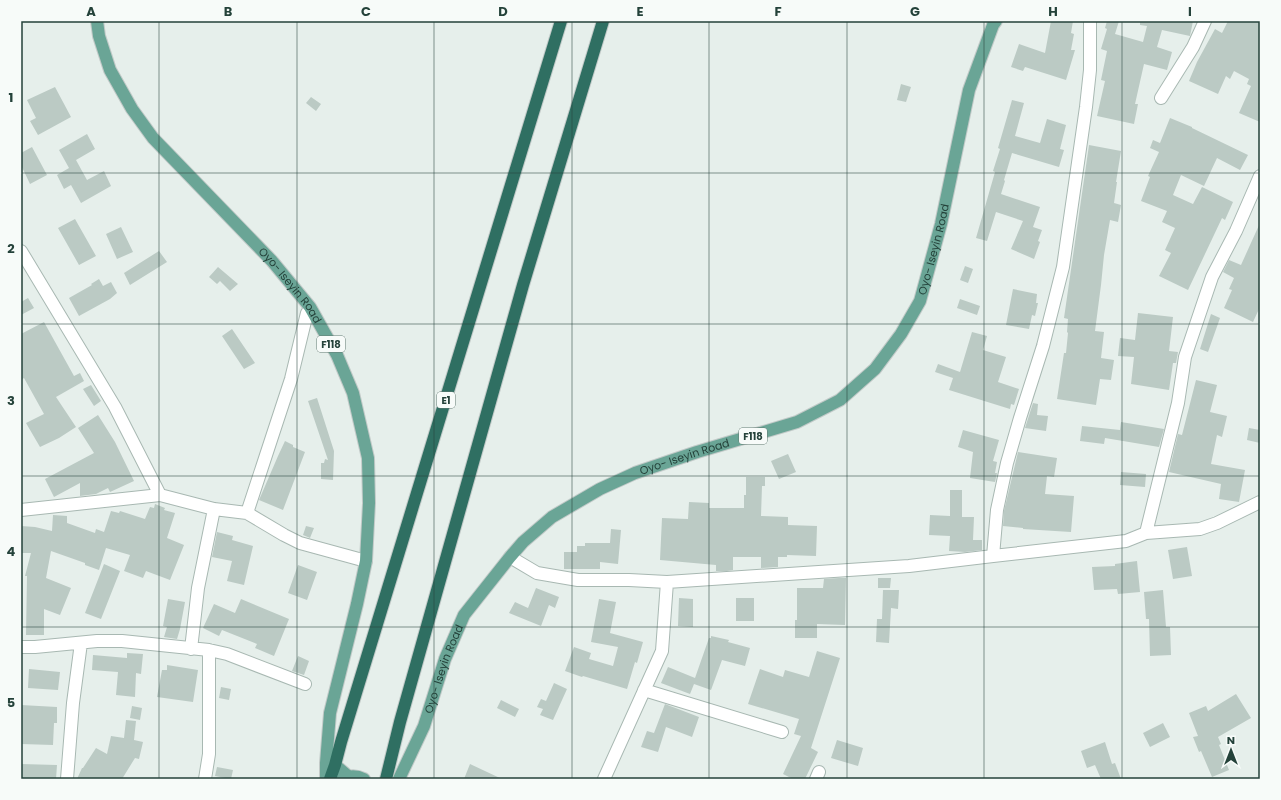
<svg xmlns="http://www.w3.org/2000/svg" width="1281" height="800" font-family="Poppins,sans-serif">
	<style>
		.building { fill: #bbcac4 }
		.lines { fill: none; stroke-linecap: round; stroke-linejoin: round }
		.minor-casing { stroke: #a8b8b2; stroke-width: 14 }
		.primary-casing { stroke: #c2cac8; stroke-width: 14 }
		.motorway-casing { stroke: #c2cac8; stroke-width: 14 }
		.minor { stroke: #fff; stroke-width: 12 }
		.primary { stroke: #6aa596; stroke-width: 12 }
		.motorway { stroke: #2f6f62; stroke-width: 12 }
		.grid { fill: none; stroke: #24423a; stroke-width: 1; stroke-opacity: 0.55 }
		.labels { text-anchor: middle; stroke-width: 3; stroke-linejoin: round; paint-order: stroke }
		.shield { fill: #f7fbf9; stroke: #637a73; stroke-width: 1 }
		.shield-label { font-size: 10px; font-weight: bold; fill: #24423a }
		.street-label { font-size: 11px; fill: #24423a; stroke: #f7fbf9 }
		.neatline { fill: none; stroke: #24423a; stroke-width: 1.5 }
		.grid-label { font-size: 13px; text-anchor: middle; font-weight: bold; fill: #24423a }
	</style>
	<rect width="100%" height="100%" fill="#e6efeb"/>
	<!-- building -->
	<path class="building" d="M1051,21h22l-2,12 3,1 -3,16h4l-9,30 -41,-13 -2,4 -12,-4 8,-23 26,9z
		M1107,21h12l-4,13 28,8 4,-16 -7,-1v-4h53l-3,15 -28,-6 -5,17 15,5 -5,18 -23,-6 -9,40h3l-4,20 -37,-8 8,-35 -4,-1 6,-29 -6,-2 6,-20 -2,-1z
		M1228,21h32v101l-21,-9 12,-27 -4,-2 2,-5 -15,-8 -4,8 -4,-3 -8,18 -29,-13 8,-19 18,-33 7,4z
		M901,84l10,3 -5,15 -9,-2z
		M55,87l16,30 -33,18 -8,-14 6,-3 -9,-18z
		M311,97l10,7 -5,7 -10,-8z
		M1012,100l12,3 -9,33 25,7 7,-24 19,6 -6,24 4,1 -5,17 -47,-14 -8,27 1,1 -4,13 39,13 -7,20 9,3 -4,11 2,1 -6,17 -23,-10 12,-28 -27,-9 -9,29 -11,-3 19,-66 -2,-1 7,-22 -2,-1z
		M1170,118l22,9v1l56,27 -8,15 -23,-12 -13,28 -23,-11 -8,20 20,9 9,-17 31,15 -8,18 -3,-2 -34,72 -29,-14 12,-23 -6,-3 10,-22 -13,-6 5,-11 -26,-10 9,-24 -2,-1 11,-24 -9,-4 3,-8 7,3z
		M87,134l8,15 -19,11 11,20 17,-9 7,15 -30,17 -10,-18 -7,4 -7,-14 12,-7 -10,-18z
		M1089,145l32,6 -5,31h1l-3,21 7,2 -3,17 -8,-2 -6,35 -3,30 -6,46 9,1 -3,26 13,2 -3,20 -11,-1 -4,26 -39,-6 7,-46h2l2,-20 -1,-1 1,-13 -4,-1z
		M32,147l15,28 -17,9 -9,-19v-12z
		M75,219l21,37 -17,9 -21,-37z
		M1260,223v84l-7,15 -29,-14 8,-18 -3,-1 5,-11 -11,-6 6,-12 12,5z
		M121,227l12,25 -16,7 -11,-25z
		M159,251l8,11 -37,23 -6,-12z
		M965,266l8,3 -5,14 -8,-3z
		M218,267l20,17 -8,7 -10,-10 -3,3 -8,-7z
		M99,279l4,7 8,-4 6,11 -7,6 -31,17 -10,-18 23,-13 -1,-1z
		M1013,289l24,5 -1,9h2l-3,13 -3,-1 -3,14 -23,-4z
		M28,298l6,10 -13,7v-13z
		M960,299l20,7 -3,9 -20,-7z
		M1138,313l35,4 -4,34 9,1 -2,11h-3l-4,27 -38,-6 3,-27 -16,-1 2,-18 15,2z
		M1211,314l9,4 -12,34 -8,-3z
		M44,322l30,54 6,-3 4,8 -28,16 20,30 -17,11 -19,9 -14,-24 18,-9 -20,-36 -3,2v-46z
		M232,329l23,34 -11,6 -22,-33z
		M972,332l15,4 -4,14 23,7 -8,25 21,7 -5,16 -3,-1 -1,5 -61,-19 4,-12 -18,-6 3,-8 22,8z
		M1196,380l21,5 -7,27 17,4 -5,21 -5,-2 -6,29 34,6 -6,32 -20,-3 2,-15 -52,-12 9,-38 4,1z
		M91,385l10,16 -7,5 -11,-17z
		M317,398l17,53 -1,29 -12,-1v-16h3l1,-4 3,1 -20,-59z
		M1033,403l5,1 -1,11 11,1 -2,15 -21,-3z
		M98,415l17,27 19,39 -24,11 -2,-4 -12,6 -16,2v-13l-26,14 -9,-18 49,-26 -16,-25z
		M1121,422l43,7 -5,18 -54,-9 -1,6 -24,-3 2,-15 38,4z
		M1249,428l11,2v13l-13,-3z
		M963,430l36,10 -6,21 4,1 -2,11h2l-2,9 -25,-4 3,-26 -15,-5z
		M285,441l8,4v2l12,5 -22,58 -24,-10 19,-44z
		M1018,452l39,6 -3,19 -7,-1 -2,18 29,2 -3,36 -48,-3v-1l-20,-2 1,-15z
		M788,454l8,18 -17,7 -8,-18z
		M1121,472l25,2 -1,13 -25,-2z
		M746,477h19v9h-3l-1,30 27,1v8l29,1 -1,30 -29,-1v2h-9v10l-17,1v-11h-28v13l-6,1h-11v-6l-56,-5 2,-42 26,1 1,-17 20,1v5h35v-13h2z
		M950,490h12v27h12l-1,23h9v10l-17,2 -16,-1 1,-15 -21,-1 1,-20 20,1z
		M155,504l10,4 -1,2 11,3 -8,25 17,7 -14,35 -24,-9 -3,7 -19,-7 6,-16 -24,-7 -7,22 -14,-5v-2l-34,-12 -5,27 25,10 -11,27 -16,-6v26h-18l1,-59h-2l6,-23h-10v-27l14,1 17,4 1,-16 14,1v7l28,10 1,-4 8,3 7,-21 8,2 1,-2 25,8 5,-12 4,1z
		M306,526l8,2 -4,10 -7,-3z
		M611,529l10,1 -3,34 -18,-2v7h-36v-17h13v-6h8v-3h25z
		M217,532l16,4 -1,4 21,6 -9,39 -17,-4 5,-20 -20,-4z
		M1187,547l5,29 -19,3 -5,-29z
		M1137,561l3,31 -22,2 -1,-5 -23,1 -2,-23 23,-1v-2z
		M104,564l16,7 -19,48 -16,-6z
		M298,565l19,7 -10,28 -19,-7z
		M839,578h7l-1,47 -28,-1v14h-22v-18h2v-32h26l1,-9z
		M878,578h13l-1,10h-12z
		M536,588l23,9 -4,11 -6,-3 -8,21 -32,-13 6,-11 13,6z
		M883,590h16l-1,19 -7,-1 -2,35 -13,-1 1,-23h5z
		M1163,590l3,37h4l1,28 -21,1 -1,-37h-3l-2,-27z
		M679,598l14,1v28l-15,-1z
		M736,598h18v23h-18z
		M168,599l17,3 -5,27 -3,10 -13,-2 3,-10 -4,-1z
		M241,599l48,20 -15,37 -19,-8 2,-4 -35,-14 -3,6 -16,-8 11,-24 21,9z
		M599,599l17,3 -6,31 33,9 -6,21 -2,-1 -8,27 -44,-13 -1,1 -17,-6 9,-24 17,6 -2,6 24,7 5,-19 -27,-5z
		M711,636l18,4 -1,2 22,6 -5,18 -23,-6 -11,30 -17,-6 -4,10 -29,-11 7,-16 27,11 14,-40h2z
		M817,651l23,7 -29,90 7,4 -13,27h-12l-10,-5 18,-38 -7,-2 5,-15 -51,-15 12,-35 23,8 2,-7 24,7z
		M127,653l16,1 -2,20 -5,-1 -1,24 -19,-2 2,-23 -26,-2 1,-15 34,3z
		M298,656l11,5 -5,14 -12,-4z
		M167,665l31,5 -5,32 -36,-5 5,-27h5z
		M29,669l31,3 -2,18 -30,-2z
		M554,683l13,6 -14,31 -13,-5 3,-6 -6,-2 4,-8 5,2z
		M221,687l10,2 -2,11 -10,-2z
		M1236,694l15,24 -33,19 3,7 -2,1 10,25 -17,7 -11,-26 -2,1 -6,-15 5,-1 -9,-23 17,-7 2,5z
		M501,700l18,9 -4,8 -18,-9z
		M665,704l34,13 -7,20 -26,-10 -8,25 -17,-5 6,-16 7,2z
		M21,705l36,2v16h-3l-1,22 -32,-1z
		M132,706l10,2 -2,12 -10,-2z
		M126,720l10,1 -2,19 9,2 -4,17 -4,-1 -13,21h-45l5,-11h1l13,-20 11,6 4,-18 13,2z
		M1163,723l7,14 -20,10 -7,-14z
		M837,740l26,8 -5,18 -27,-8z
		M1105,742l7,22 3,-1 6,16h-20l-6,-14 -8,3 -6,-17z
		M21,764l36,1 -1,14h-35z
		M470,764l32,15h-38z
		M217,767l16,3 -2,9 -16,-3z"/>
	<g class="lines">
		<defs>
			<path id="minor" d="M1161,98l32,-51 12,-26
				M21,251l94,156 45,88
				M21,510l139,-15 54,14 33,4 37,22 16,8 66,18
				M247,513l44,-134 16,-66
				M1146,533l32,-130 7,-46 27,-80 24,-46 24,-55
				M993,556l4,-46 10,-47 13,-45 23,-72 20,-79 23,-160 4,-37v-49
				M510,557l27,16 41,7h51l38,2 242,-16 84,-10 133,-15 20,-8 54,-4 17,-6 43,-21
				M21,647h14l62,-6h25l87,9 18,4 78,30
				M191,649l7,-61 16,-79
				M644,690l138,42
				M67,779l6,-76 8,-60
				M205,779l4,-25v-104
				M604,779l58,-128 5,-69
				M816,779l3,-7"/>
			<g id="primary">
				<path id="s1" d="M97,21l2,15 11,34 22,39 21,29 119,123 38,46 27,48 16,38 15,65 1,45 -3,58 -9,43 -27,109 -4,50v16"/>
				<path d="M331,757l4,8 13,11"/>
				<path d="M342,779c8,-4 14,-4 22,0"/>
				<path id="s2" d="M399,779l25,-53 21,-67 19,-44 46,-58 13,-15 29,-25 48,-28 35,-16 62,-21 100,-30 43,-22 35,-31 26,-35 19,-33 21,-77 28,-134 24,-65 3,-4"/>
			</g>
			<path id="motorway" d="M330,779l5,-14 6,-23 220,-721
				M386,779l14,-57 123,-437 80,-264"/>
		</defs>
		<!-- minor casing -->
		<use href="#minor" class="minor-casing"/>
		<!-- primary casing -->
		<use href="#primary" class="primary-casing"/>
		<!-- motorway casing -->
		<use href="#motorway" class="motorway-casing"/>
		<!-- minor -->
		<use href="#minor" class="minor"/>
		<!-- primary -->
		<use href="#primary" class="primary"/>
		<!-- motorway -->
		<use href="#motorway" class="motorway"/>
	</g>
	<!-- grid -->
	<path class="grid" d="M159,21v758M297,21v758M434,21v758M572,21v758M709,21v758M847,21v758M984,21v758M1122,21v758M21,173h1239M21,324h1239M21,476h1239M21,627h1239"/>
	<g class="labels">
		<!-- shield labels -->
		<g class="shield">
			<rect x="317" y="336" width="28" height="16" rx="3"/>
			<rect x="437" y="392" width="18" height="16" rx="3"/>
			<rect x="739" y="428" width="28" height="16" rx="3"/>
		</g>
		<g class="shield-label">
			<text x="331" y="348">F118</text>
			<text x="446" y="404">E1</text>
			<text x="753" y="440">F118</text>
		</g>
		<!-- street labels -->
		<g class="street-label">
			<text dy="4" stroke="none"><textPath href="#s2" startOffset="803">Oyo- Iseyin Road</textPath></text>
			<text dy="4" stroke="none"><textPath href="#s1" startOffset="333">Oyo- Iseyin Road</textPath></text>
			<text dy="4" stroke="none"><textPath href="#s2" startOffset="455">Oyo- Iseyin Road</textPath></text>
			<text dy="4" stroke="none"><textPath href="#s2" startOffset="119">Oyo- Iseyin Road</textPath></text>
		</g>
	</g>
	<!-- border -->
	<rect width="1281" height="800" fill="none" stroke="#f7fbf9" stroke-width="44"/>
	<!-- north arrow -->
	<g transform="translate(1231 750)" stroke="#f7fbf9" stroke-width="3" paint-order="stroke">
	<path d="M0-3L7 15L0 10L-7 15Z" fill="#24423a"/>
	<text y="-6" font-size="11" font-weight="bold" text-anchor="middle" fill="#24423a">N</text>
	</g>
	<rect x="22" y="22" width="1237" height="756" class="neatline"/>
	<g class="grid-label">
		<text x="91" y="16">A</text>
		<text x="228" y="16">B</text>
		<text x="366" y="16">C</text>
		<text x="503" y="16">D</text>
		<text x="640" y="16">E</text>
		<text x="778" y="16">F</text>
		<text x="915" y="16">G</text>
		<text x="1053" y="16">H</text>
		<text x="1190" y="16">I</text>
		<text x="11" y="102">1</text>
		<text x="11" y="253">2</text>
		<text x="11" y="405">3</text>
		<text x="11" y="556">4</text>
		<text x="11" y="707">5</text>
	</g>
</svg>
